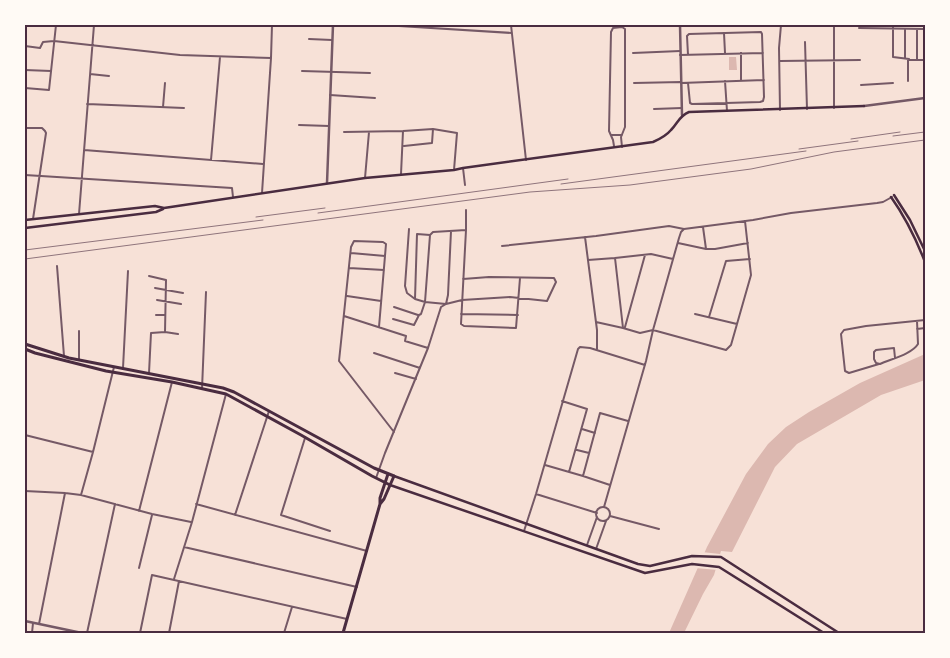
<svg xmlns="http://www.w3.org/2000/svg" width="950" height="658" font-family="Overpass,sans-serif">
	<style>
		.water { fill: #dcb8b0 }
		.pier { fill: #f7e1d7 }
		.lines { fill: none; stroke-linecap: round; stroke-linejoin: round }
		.minor { stroke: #755966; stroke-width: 2 }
		.tertiary { stroke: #755966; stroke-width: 2.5 }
		.secondary { stroke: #4a2c40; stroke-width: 2.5 }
		.primary { stroke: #4a2c40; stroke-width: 3 }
		.rail { stroke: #8f747c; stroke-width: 1 }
		.neatline { fill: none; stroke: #4a2c40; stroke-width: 2 }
	</style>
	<rect width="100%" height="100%" fill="#f7e1d7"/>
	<!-- water -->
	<path class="water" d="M729,57h7l1,13h-8z
		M925,354v26l-44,15 -84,49 -22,23 -43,85 -11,-1 -7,24 -11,19 -19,39h-15l38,-86 39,-73 22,-30 18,-17 23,-15 51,-29z"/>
	<!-- pier -->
	<path class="pier" d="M702,552l18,2 -2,16 -23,-2z"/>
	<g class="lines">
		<!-- minor -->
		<path class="minor" d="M81,25l12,1
			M333,25l66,1 113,7
			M511,25l15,135
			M631,25h4
			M859,28l66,1
			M893,28v29l16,2
			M905,29v29
			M917,29v30
			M724,33l1,20
			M309,39l23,1
			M805,42l2,67
			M25,46l15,2 3,-6 11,-1 126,14 91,3
			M633,53l47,-2
			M741,53v28
			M680,55l83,-2
			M688,55l-1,-19 2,-2 72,-2 1,2 2,63 -1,4 -3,1 -68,2 -2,-1 -2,-20
			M780,61l80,-1
			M25,70l26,1
			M302,71l68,2
			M90,74l19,2
			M725,81l2,30
			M908,81v-21h16
			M634,83l47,-1
			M681,83l83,-3
			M861,85l32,-2
			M25,88l24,2 7,-65
			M330,95l45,3
			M87,104l97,4
			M163,107l2,-24
			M834,108v-83
			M654,109l28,-1
			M780,110l-1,-62 2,-23
			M299,125l30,1
			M25,128h17l3,3 1,2 -13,86
			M344,132l59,-1 30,-2 24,4 -3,37
			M612,135h10
			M404,146l28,-3 1,-14
			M614,146l-1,-6 -4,-9 2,-99 2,-4 9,-1 3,2v98l-4,10 1,10
			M84,150l179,14
			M211,160l9,-103
			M463,168l2,17
			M401,174l2,-43
			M25,175l207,13 1,9
			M365,178l4,-46
			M262,193l9,-135 1,-33
			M466,210v20l-5,94 3,2 52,2 4,-50
			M79,214l15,-189
			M703,227l3,22
			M409,229l-4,57 2,7 8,6 10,3 21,2 16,-4 48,-3 37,4 9,-19 -2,-4 -65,-1 -26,2
			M684,229l-3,3 -2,6 -26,92 73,20 5,-5 20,-70 -6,-54
			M585,237l12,93v19
			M678,243l28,6h9l33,-6
			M502,246l94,-10 73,-10 15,3 69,-9 38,-7 86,-10 6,-1 9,-5
			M351,253l34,3
			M588,260l27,-2
			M57,266l7,90
			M349,268l35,2
			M155,288l28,5
			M347,296l34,5
			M415,299l2,-65 13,1
			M157,300l24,4
			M394,307l24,8
			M461,314l57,1
			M695,314l42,10
			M156,315h9
			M344,316l62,20 -1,5 23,7
			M709,317l17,-56 24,-2
			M393,319l21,6 5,-10 2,-1 4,-12 5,-67 3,-3 33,-2
			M596,322l27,6
			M379,327l7,-83 -3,-2 -29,-1 -3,6 -12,114 55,71
			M625,327l20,-72
			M917,329l8,-1
			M79,331v28
			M165,332l13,2
			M374,353l46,15
			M895,358l-1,-10 -18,2 -2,2v7l2,4 4,1c11,-5 32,-10 38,-20l-1,-23
			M879,364l-30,9 -4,-2 -4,-37 3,-4 22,-4 59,-6
			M123,368l5,-97
			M149,373l2,-40 14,-1 1,-52 -17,-4
			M395,373l21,6
			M202,389l4,-97
			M562,401l25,8 -18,63
			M582,429l13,4
			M25,435l68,17
			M305,438l-24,77 49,16
			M577,450l12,3
			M545,465l38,11
			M376,478l9,-25 43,-105 13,-41 5,-3 2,-9 3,-64
			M610,485l-27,-9 17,-63 28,8
			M25,491l40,2 16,2 71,19 39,8
			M536,494l61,19
			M81,495l12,-43 21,-85
			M196,504l171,47
			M604,507l42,-146 7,-31 -13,3 -17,-5 -8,-70 36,-4 22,5
			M596 514a7 7 0 1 1 14 0a7 7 0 1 1-14 0Z
			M139,511l33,-129
			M235,515l34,-104
			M610,516l49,13
			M524,531l12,-37 42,-145 2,-2 10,1 55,17
			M587,545l10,-28
			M184,547l173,40
			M596,549l10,-28
			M139,568l13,-53
			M174,579l18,-57 34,-128
			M39,624l26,-131
			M32,633l1,-10
			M87,633l28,-129
			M140,633l12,-58 195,44
			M169,633l10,-52
			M284,633l8,-26"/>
		<!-- tertiary -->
		<path class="tertiary" d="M680,25l2,90
			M864,106l61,-8
			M327,183l6,-158
			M25,621l57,12"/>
		<!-- secondary -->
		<path class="secondary" d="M894,195l16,25 15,31
			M891,197c15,21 25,42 34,65
			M25,220l130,-14 9,2 201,-30 89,-8 9,-2 190,-26c7,-3 13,-6 18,-12 7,-7 8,-14 18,-18l175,-6
			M25,228l131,-16 7,-3
			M394,476l244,88 12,2 42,-10 29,1 118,76
			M390,485l255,88 47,-9 27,3 105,66"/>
		<!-- primary -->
		<path class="primary" d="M25,344l44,14 154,30 11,4 140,76 20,8 -10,23 -4,5
			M25,349l10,4 71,18 66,11 54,12 75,41 71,41 18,9
			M343,633l37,-129v-6l8,-24"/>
		<!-- rail -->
		<path class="rail" d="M893,136l32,-4
			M851,139l49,-7
			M799,149l59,-8
			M561,184l245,-33
			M318,213l250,-34
			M256,217l69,-9
			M25,250l238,-30
			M25,259l505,-67 100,-7 121,-16 83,-17 91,-12"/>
	</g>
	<!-- border -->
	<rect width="950" height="658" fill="none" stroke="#fffaf5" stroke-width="52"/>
	<rect x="26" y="26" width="898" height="606" class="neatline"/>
</svg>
